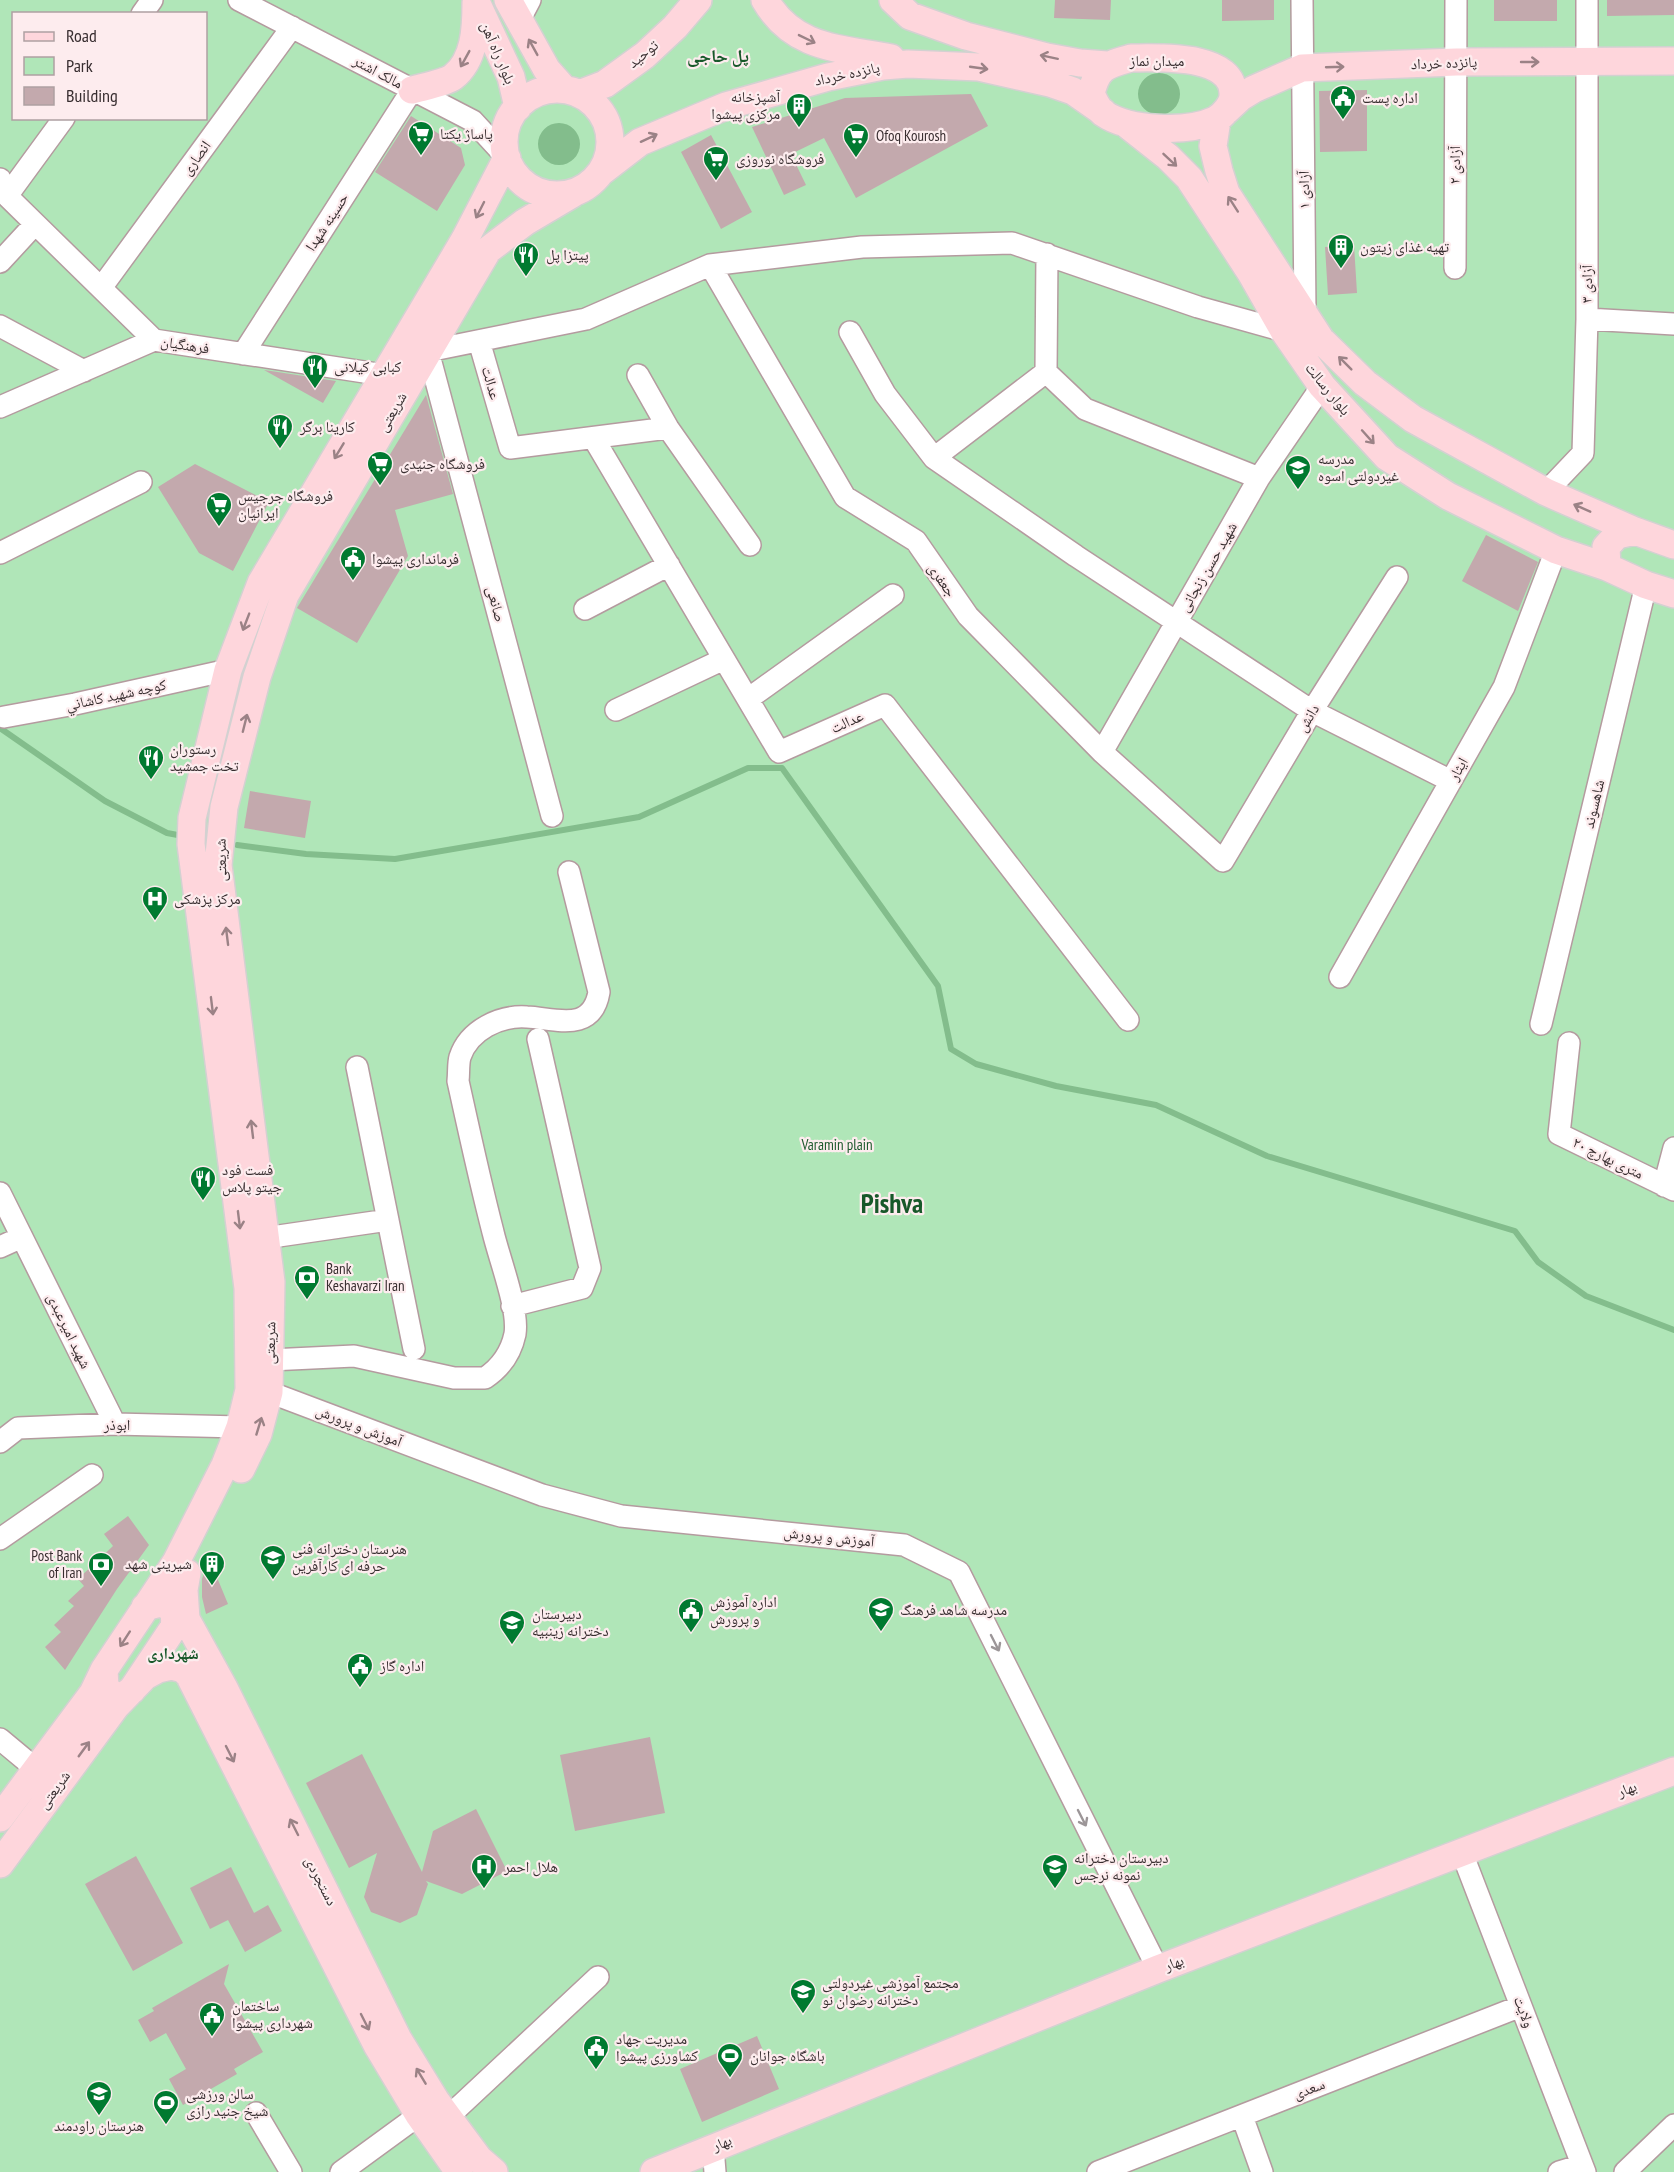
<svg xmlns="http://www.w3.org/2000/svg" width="1674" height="2172" font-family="'PT Sans Narrow','Noto Naskh Arabic',sans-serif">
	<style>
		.green { fill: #b0e6b8; fill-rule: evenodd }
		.water { fill: #83bd8c }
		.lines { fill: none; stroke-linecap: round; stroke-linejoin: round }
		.stream { stroke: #83bd8c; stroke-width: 6 }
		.building { fill: #c3a9ad }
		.minor-casing { stroke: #b49b9f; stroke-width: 24 }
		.major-casing { stroke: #d3d1d1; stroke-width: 30 }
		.minor { stroke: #fff; stroke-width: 21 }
		.major { stroke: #fed6dc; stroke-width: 27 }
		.oneway { stroke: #9b8286 }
		.oneway2 { stroke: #9c9698 }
		.labels { text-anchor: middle; stroke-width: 4.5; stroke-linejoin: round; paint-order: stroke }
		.street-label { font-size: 15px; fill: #382e30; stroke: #fdecee }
		.poi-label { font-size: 15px; fill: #382e30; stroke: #fdecee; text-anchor: start }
		.park-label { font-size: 15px; fill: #1d5a2d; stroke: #fdecee }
		.neighbourhood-label { font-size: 16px; font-weight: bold; fill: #175829; stroke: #fdecee }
		.quarter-label { font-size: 18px; font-weight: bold; fill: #175829; stroke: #fdecee }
		.town-label { font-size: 27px; font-weight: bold; fill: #175829; stroke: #fdecee }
	</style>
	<rect width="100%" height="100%" fill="#fdecee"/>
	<!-- green -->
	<path class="green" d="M0,0h1674v2172h-1674zM14,14h192v104h-192z"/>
	<!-- water -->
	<path class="water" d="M1138 94a21 21 0 1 1 42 0a21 21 0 1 1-42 0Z
		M538 144a21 21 0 1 1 42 0a21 21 0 1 1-42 0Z"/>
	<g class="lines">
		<!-- stream -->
		<path class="stream" d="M0,728l105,73 62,32 16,3
			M237,845l69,9 89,5 244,-42 109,-49h34l156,218 13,63 25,15 80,22 100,19 111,51 248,75 23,31 48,34 88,34"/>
	</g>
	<!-- building -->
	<path class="building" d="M1055,0h56l-1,20 -56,-2z
		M1222,0h52v20l-52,1z
		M1494,0h63v21h-63z
		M1607,0h67v15l-67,1z
		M1367,90v61l-47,1 -1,-61z
		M971,94l17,32 -132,72 -32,-60 -33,16 15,31 -22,10 -32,-68 93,-29z
		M411,116l50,32 4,17 -28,46 -62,-39z
		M711,135l41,77 -31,17 -40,-77z
		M1354,245l3,48 -29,2 -3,-48z
		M264,370l7,1 65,10 -13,22z
		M426,395l27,99 -58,16 13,46 -51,87 -60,-35z
		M195,464l74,38 -36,69 -34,-18 -41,-66z
		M1486,535l52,27 -20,49 -56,-30z
		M250,791l61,10 -6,37 -61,-10z
		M128,1516l21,29 -32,44 -52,81 -20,-23 16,-15 -7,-7 20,-19 -6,-5 16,-15 -6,-7 35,-33 -9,-12z
		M209,1558l19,46 -22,10 -4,-17v-18z
		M650,1737l15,76 -90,18 -15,-76z
		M362,1754l60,118 11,-41 43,-22 31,62 -45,23 -36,-13 2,3 -11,31 -17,8 -29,-11 -7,-15 13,-44 -28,15 -43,-85z
		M136,1856l47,87 -50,28 -48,-87z
		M231,1867l23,46 14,-8 14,26 -37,21 -17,-32 -18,9 -20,-41z
		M229,1964l-5,20 39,68 -29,17 3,5 -54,31 -14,-26 17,-10 -20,-36 -16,9 -12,-22 16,-9 -2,-3z
		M757,2036l22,53 -77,33 -22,-53z"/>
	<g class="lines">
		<defs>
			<path id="minor" d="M239,0l234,121 34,37
				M1302,0l3,313
				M142,14l10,-14
				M519,21l11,-21
				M0,179l7,17 147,144 230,35
				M7,196l57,-78
				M0,262l35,-38
				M710,265l135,232 71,44 52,75 134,136 121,109 89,-150 85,-134
				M1455,268l1,-268
				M101,288l191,-261
				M1587,319l87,5
				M0,326l84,45
				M850,332l35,62 49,64 142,98 236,155 139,70
				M479,341l31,107 158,-20
				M243,354l169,-264
				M1046,372l39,37 174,69
				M638,375l30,53 82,117
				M0,407l154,-67
				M594,439l185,313 106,-47 243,315
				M934,458l112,-86 1,-118
				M1546,492l37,-39 4,-134v-319
				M0,553l141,-71
				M585,609l84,-44
				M748,699l145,-104
				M616,710l108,-51
				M4,717l71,-13 153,-34
				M1102,752l157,-274 63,-92
				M552,816l-124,-465 158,-32 124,-54 152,-18 150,-4 186,64 86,24
				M1340,977l164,-290 52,-137
				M1541,1024l105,-439
				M1569,1043l-10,91 115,56
				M357,1067l57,282
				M1664,1186l10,-38
				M0,1193l115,231
				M265,1238l123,-18
				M0,1247l22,-10
				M512,1306l70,-18 8,-20 -52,-229
				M270,1360l84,-4 100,22h31c15,-10 26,-25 30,-44 4,-25 -16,-76 -22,-102 -13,-50 -24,-101 -35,-151 1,-8 0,-17 2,-24 9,-27 40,-42 67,-40 27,1 65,17 72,-25l-30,-120
				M269,1392l273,103 79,21 283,29 55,27 199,397
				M0,1442l18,-14 97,-4 125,3
				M0,1539l92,-64
				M0,1739l36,30
				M1462,1853l123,319
				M256,2113l35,59
				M1242,2116l20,56
				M448,2117l150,-140
				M713,2147l2,25
				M341,2172l78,-57
				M1098,2172l423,-166
				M1559,2172l23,-7
				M1625,2172l49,-47"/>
			<path id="major" d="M508,0l39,70 17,19
				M765,0c29,50 76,48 126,58
				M893,0l17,16 56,20 81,21 33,6 27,2
				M478,6l33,71 7,30
				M1131,58c26,0 104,-5 102,37 0,9 -10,21 -18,25 -28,13 -86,11 -112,-7 -6,-5 -9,-13 -12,-19 6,-27 15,-29 40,-36z
				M504 142a53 53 0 1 1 106 0a53 53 0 1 1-106 0Z
				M412,90c10,-3 33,-7 41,-13 22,-17 23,-49 23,-74
				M579,94l26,-10 40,-29 30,-28 23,-27
				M1226,111l15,-14 13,-8 48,-21 154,-6 218,-1
				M1217,120l-4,26 6,25 7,22 95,147 44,43 48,36 133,73 89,39 39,14
				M1125,123l43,34 21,21 62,95 33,58 38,55 65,71 61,39 108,54 51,17
				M601,172l39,-30 86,-36 102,-29 55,-11 25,-2 71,3 71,16 23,8 30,21
				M1635,531l-18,4 -11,12 1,20 39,18 28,9
				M241,1469l17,-35 11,-42 2,-110 -53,-417 6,-58 33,-130 28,-82 203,-345 37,-28 49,-29
				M187,1573l-3,17 2,29 38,69 174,351 38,62 43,58 15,13
				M145,1607l16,-4c12,4 15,11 13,24l-42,63c-10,8 -18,8 -27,-3l-1,-17 72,-108 49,-97 15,-38 9,-37 -1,-102 -57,-444 1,-26 36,-148 33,-87 204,-344 42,-81
				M0,1818l93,-125 11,-23
				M0,1864l116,-158 29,-30 13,-7 13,-3 12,3 6,6 188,370 42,70 40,57
				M654,2172l504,-203 516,-198"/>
		</defs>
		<!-- minor casing -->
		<use href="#minor" class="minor-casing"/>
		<!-- major casing -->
		<use href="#major" class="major-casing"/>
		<!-- minor -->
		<use href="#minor" class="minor"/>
		<!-- major -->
		<use href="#major" class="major"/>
	</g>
	<!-- one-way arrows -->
	<defs><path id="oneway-shaft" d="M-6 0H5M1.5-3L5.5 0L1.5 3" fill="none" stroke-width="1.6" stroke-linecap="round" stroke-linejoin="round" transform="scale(1.5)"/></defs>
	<g class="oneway">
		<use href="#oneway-shaft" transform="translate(807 39) rotate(26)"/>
		<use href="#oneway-shaft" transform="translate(533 47) rotate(-119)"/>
		<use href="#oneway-shaft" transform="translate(1049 57) rotate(-168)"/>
		<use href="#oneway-shaft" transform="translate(465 59) rotate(119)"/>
		<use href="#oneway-shaft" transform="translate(1530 62)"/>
		<use href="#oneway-shaft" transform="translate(1335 67) rotate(-2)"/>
		<use href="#oneway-shaft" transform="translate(979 68) rotate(8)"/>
		<use href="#oneway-shaft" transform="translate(649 138) rotate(-25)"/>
		<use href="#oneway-shaft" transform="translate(1170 160) rotate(43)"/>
		<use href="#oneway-shaft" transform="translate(1233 204) rotate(-123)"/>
		<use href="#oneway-shaft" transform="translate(480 210) rotate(117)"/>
		<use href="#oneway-shaft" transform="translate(1345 363) rotate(-135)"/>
		<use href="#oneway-shaft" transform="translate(1368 437) rotate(48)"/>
		<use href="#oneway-shaft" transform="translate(339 451) rotate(121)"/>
		<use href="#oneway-shaft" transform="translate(1582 508) rotate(-156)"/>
		<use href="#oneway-shaft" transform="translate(246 622) rotate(111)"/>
		<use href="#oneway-shaft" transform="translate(245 723) rotate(-76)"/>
		<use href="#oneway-shaft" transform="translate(227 936) rotate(-97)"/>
		<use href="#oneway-shaft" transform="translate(212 1006) rotate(83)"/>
		<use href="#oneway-shaft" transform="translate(252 1129) rotate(-97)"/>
		<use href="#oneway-shaft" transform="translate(239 1220) rotate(83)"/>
		<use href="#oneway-shaft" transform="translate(259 1426) rotate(-73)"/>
		<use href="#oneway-shaft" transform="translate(125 1639) rotate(123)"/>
		<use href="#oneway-shaft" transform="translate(84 1749) rotate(-54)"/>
		<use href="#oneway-shaft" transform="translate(230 1754) rotate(63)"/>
		<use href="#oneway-shaft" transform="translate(294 1827) rotate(-117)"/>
		<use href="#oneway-shaft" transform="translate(365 2022) rotate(63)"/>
		<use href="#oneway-shaft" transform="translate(421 2076) rotate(-121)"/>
	</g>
	<g class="oneway2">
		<use href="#oneway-shaft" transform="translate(995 1643) rotate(63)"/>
		<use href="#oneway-shaft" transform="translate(1082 1818) rotate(63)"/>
	</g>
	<!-- icons -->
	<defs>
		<symbol id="civic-pin" viewBox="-11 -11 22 30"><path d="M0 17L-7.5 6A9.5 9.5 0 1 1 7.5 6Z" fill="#007a30" stroke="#fdecee"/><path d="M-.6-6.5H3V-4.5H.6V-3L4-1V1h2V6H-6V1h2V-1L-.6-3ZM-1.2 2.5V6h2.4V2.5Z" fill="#fff"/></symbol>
		<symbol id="building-pin" viewBox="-11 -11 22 30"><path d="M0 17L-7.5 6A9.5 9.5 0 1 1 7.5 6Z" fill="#007a30" stroke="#fdecee"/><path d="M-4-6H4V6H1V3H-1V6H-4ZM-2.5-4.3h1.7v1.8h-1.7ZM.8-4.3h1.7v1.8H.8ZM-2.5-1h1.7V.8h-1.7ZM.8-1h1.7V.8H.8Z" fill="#fff"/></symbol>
		<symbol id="supermarket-pin" viewBox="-11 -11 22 30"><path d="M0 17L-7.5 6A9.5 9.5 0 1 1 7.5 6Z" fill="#007a30" stroke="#fdecee"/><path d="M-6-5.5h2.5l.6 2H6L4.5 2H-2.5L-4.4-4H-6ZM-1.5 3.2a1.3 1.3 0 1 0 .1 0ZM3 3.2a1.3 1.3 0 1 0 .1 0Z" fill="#fff"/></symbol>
		<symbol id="restaurant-pin" viewBox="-11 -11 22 30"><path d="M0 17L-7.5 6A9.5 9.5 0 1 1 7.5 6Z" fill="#007a30" stroke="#fdecee"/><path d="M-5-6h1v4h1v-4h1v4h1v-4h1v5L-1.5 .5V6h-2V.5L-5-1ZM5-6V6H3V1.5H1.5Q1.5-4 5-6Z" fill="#fff"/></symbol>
		<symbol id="school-pin" viewBox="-11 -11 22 30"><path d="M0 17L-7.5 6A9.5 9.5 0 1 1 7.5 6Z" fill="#007a30" stroke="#fdecee"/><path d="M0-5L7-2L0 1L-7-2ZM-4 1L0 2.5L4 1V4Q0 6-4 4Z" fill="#fff"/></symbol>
		<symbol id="hospital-pin" viewBox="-11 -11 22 30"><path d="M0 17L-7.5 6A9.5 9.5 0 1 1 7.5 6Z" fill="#007a30" stroke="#fdecee"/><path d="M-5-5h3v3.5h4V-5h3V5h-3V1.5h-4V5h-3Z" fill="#fff"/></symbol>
		<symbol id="bank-pin" viewBox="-11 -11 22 30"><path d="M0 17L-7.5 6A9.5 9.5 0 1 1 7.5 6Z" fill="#007a30" stroke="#fdecee"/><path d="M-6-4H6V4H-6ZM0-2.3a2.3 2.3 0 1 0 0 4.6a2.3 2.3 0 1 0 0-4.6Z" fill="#fff"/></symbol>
		<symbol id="stadium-pin" viewBox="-11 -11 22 30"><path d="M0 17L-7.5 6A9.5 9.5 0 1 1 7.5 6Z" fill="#007a30" stroke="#fdecee"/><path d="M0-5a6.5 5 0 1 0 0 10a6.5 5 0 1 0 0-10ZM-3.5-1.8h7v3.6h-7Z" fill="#fff"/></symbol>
	</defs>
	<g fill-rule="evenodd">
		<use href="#civic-pin" x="1328" y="83" width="30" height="40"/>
		<use href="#building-pin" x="784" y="91" width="30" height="40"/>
		<use href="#supermarket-pin" x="406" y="119" width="30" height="40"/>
		<use href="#supermarket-pin" x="841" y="121" width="30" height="40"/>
		<use href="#supermarket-pin" x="701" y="144" width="30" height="40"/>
		<use href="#building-pin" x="1326" y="232" width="30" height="40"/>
		<use href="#restaurant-pin" x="511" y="240" width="30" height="40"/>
		<use href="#restaurant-pin" x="300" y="352" width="30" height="40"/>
		<use href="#restaurant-pin" x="265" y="412" width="30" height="40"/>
		<use href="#supermarket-pin" x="365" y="449" width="30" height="40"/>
		<use href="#school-pin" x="1283" y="453" width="30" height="40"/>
		<use href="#supermarket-pin" x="204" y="490" width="30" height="40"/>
		<use href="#civic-pin" x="338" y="544" width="30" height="40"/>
		<use href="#restaurant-pin" x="136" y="743" width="30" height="40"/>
		<use href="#hospital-pin" x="140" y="884" width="30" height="40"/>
		<use href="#restaurant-pin" x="188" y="1164" width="30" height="40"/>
		<use href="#bank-pin" x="292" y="1263" width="30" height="40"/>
		<use href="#school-pin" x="258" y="1543" width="30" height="40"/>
		<use href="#building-pin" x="197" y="1549" width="30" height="40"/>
		<use href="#bank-pin" x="86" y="1550" width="30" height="40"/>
		<use href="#school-pin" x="866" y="1595" width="30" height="40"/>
		<use href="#civic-pin" x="676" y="1596" width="30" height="40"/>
		<use href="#school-pin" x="497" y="1608" width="30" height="40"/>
		<use href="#civic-pin" x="345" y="1651" width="30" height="40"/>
		<use href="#hospital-pin" x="469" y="1852" width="30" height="40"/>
		<use href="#school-pin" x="1040" y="1852" width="30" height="40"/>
		<use href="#school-pin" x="788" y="1977" width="30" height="40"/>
		<use href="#civic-pin" x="197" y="2000" width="30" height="40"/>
		<use href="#civic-pin" x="581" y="2033" width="30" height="40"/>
		<use href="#stadium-pin" x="715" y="2041" width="30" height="40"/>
		<use href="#school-pin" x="84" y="2079" width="30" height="40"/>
		<use href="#stadium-pin" x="151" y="2088" width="30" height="40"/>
	</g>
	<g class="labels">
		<!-- street labels -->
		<g class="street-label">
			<text transform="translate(498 53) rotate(67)" y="5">بلوار راه آهن</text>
			<text transform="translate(643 54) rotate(-40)" y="5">توحید</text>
			<text x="1157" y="66">میدان نماز</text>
			<text transform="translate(1444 63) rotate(-2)" y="5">پانزده خرداد</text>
			<text transform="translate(378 72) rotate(28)" y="5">مالک اشتر</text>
			<text transform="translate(847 74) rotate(-12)" y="5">پانزده خرداد</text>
			<text transform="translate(196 158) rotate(-54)" y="5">انصاری</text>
			<text transform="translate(1455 165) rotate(-90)" y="5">آزادی ۲</text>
			<text transform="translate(1304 190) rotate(-91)" y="5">آزادی ۱</text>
			<text transform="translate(327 222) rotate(-57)" y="5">حسینه شهدا</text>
			<text transform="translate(1587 284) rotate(-90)" y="5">آزادی ۳</text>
			<text transform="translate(185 345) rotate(9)" y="5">فرهنگیان</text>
			<text transform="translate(491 383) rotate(74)" y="5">عدالت</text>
			<text transform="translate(1328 389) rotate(51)" y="5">بلوار رسالت</text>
			<text transform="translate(392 412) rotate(-60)" y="5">شریعتی</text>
			<text transform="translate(1208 567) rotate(-60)" y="5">شهید حسن زنجانی</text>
			<text transform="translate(942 580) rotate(55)" y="5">جعفری</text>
			<text transform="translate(496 604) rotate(75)" y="5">صانعی</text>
			<text transform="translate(116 695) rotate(-12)" y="5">كوچه شهيد كاشاني</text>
			<text transform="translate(1308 718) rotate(-59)" y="5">دانش</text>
			<text transform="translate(847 722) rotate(-24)" y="5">عدالت</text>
			<text transform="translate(1458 769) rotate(-61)" y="5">ایثار</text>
			<text transform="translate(1594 804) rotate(-77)" y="5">شاهسوند</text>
			<text transform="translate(221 860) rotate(-91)" y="5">شریعتی</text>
			<text transform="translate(1608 1158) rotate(26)" y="5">۲۰ متری بهارچ</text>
			<text transform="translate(69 1331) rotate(64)" y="5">شهید امیرعبدی</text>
			<text transform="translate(270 1343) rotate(-89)" y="5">شریعتی</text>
			<text x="117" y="1430">ابوذر</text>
			<text transform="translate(359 1426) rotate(21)" y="5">آموزش و پرورش</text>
			<text transform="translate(829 1537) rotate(6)" y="5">آموزش و پرورش</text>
			<text transform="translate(1627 1789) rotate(-21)" y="5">بهار</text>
			<text transform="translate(54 1790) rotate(-54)" y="5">شریعتی</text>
			<text transform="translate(321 1881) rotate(63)" y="5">دستجردی</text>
			<text transform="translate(1174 1963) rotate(-21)" y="5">بهار</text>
			<text transform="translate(1524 2012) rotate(69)" y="5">ولایت</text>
			<text transform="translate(1309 2089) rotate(-21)" y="5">سعدی</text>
			<text transform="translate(722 2143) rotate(-22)" y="5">بهار</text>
		</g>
		<!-- poi labels -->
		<g class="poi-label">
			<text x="780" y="102" text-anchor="end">آشپزخانه<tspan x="780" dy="17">مرکزی پیشوا</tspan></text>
			<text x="1362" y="103">اداره پست</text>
			<text x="440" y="139">پاساژ یکتا</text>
			<text x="876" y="141">Ofoq Kourosh</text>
			<text x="736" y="164">فروشگاه نوروزی</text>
			<text x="1360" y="252">تهیه غذای زیتون</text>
			<text x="546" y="260">پیتزا پل</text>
			<text x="334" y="372">کبابی کیلانی</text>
			<text x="300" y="432">کارینا برگر</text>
			<text x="1318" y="464">مدرسه<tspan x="1318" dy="17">غیردولتی اسوه</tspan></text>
			<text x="400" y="469">فروشگاه جنیدی</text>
			<text x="238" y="501">فروشگاه جرجیس<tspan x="238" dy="17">ایرانیان</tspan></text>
			<text x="372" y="564">فرمانداری پیشوا</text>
			<text x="170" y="754">رستوران<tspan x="170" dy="17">تخت جمشید</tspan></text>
			<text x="174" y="904">مرکز پزشکی</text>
			<text x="222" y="1175">فست فود<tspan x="222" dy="17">جیتو پلاس</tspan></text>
			<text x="326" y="1274">Bank<tspan x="326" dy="17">Keshavarzi Iran</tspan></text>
			<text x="292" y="1554">هنرستان دخترانه فنی<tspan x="292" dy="17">حرفه ای کارآفرین</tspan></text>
			<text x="82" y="1561" text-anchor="end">Post Bank<tspan x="82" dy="17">of Iran</tspan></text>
			<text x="192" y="1569" text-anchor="end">شیرینی شهد</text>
			<text x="710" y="1607">اداره آموزش<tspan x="710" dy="17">و پرورش</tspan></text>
			<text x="900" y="1615">مدرسه شاهد فرهنگ</text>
			<text x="532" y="1619">دبیرستان<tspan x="532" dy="17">دخترانه زینبیه</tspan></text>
			<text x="380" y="1671">اداره گاز</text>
			<text x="1074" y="1863">دبیرستان دخترانه<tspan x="1074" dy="17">نمونه نرجس</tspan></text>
			<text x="504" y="1872">هلال احمر</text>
			<text x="822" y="1988">مجتمع آموزشی غیردولتی<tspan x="822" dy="17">دخترانه رضوان نو</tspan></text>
			<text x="232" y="2011">ساختمان<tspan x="232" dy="17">شهرداری پیشوا</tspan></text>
			<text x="616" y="2044">مدیریت جهاد<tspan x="616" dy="17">کشاورزی پیشوا</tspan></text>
			<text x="750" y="2061">باشگاه جوانان</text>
			<text x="186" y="2099">سالن ورزشی<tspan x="186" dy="17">شیخ جنید رازی</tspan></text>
			<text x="99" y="2131" text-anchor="middle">هنرستان راودمند</text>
		</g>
		<!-- park labels -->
		<g class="park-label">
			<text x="837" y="1150">Varamin plain</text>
		</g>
		<!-- neighbourhood labels -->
		<g class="neighbourhood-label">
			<text x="173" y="1659">شهرداری</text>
		</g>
		<!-- quarter labels -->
		<g class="quarter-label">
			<text x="718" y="62">پل حاجی</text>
		</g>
		<!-- town labels -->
		<g class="town-label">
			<text x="892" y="1213">Pishva</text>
		</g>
	</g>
	<!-- legend -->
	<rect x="12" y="12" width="195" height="108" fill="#fdecee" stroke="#aea0a2" stroke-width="1.5"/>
	<rect x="24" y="32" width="30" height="9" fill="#fed6dc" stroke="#aea0a2" stroke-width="1.5"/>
	<text x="66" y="42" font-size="18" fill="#382e30">Road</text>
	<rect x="24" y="57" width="30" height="18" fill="#b0e6b8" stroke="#aea0a2" stroke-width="1.5"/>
	<text x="66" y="72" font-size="18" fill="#382e30">Park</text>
	<rect x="24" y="87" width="30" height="18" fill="#c3a9ad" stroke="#aea0a2" stroke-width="1.5"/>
	<text x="66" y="102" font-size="18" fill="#382e30">Building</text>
</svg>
